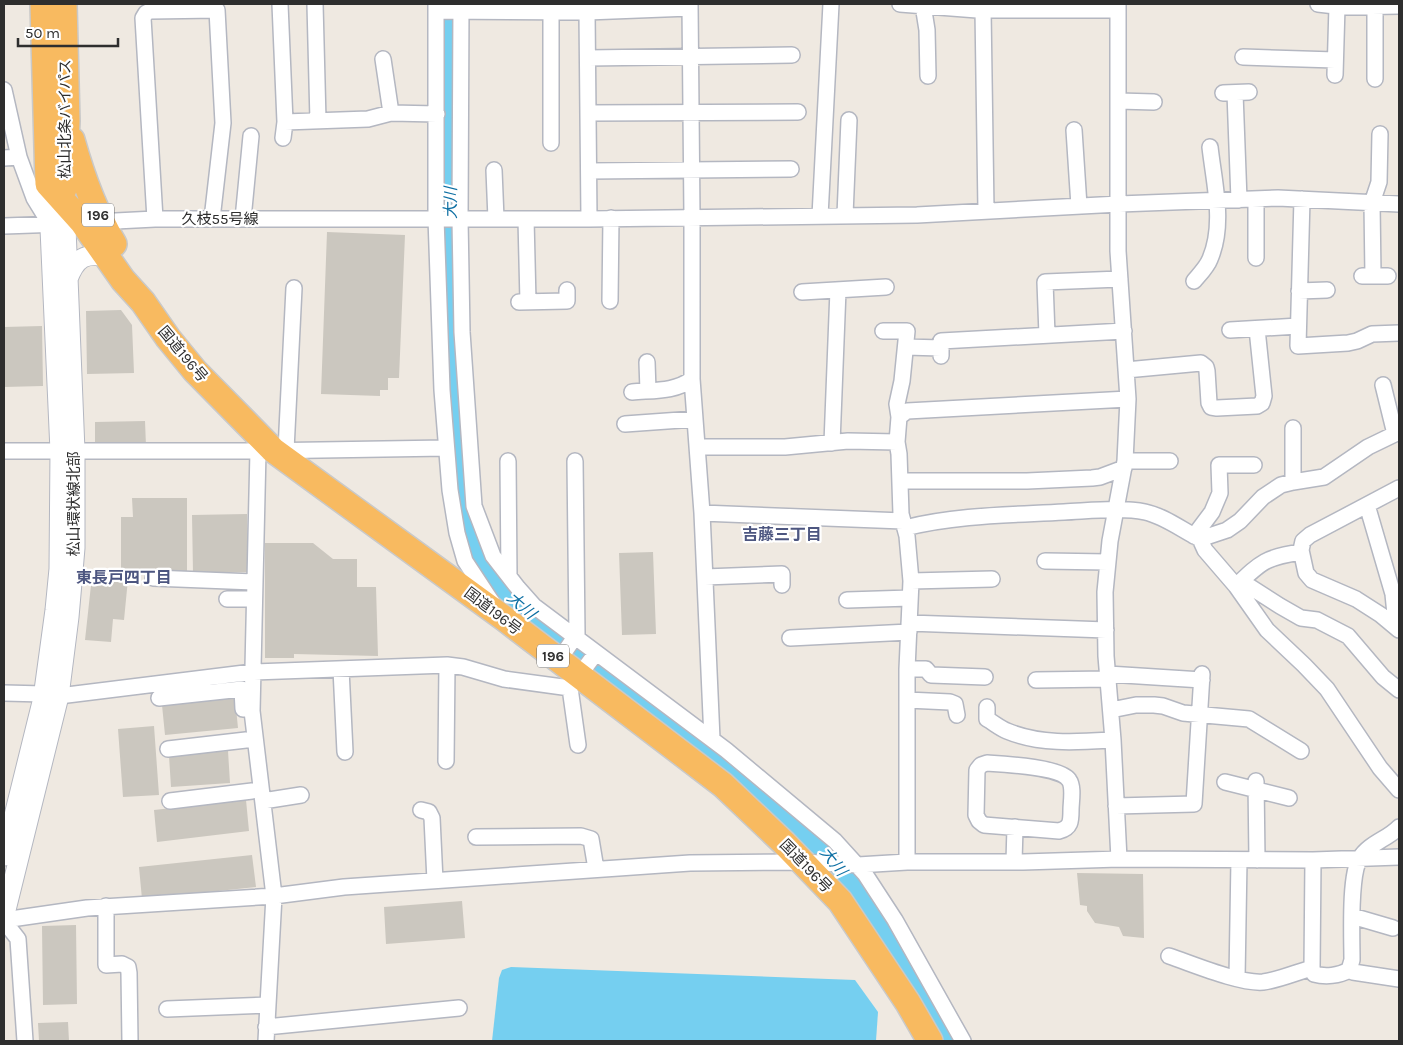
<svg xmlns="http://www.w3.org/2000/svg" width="1403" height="1045" font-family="Karla,'Noto Sans JP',sans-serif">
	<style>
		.water { fill: #75cff0 }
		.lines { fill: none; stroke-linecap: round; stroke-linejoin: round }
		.river { stroke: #75cff0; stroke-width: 24 }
		.building { fill: #cbc7bf }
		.minor-casing { stroke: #b4b7c1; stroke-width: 18 }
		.tertiary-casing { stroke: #b4b7c1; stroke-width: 21 }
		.trunk-casing { stroke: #c9c9c9; stroke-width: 28 }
		.minor { stroke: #fff; stroke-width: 15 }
		.tertiary { stroke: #fff; stroke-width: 19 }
		.trunk { stroke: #f8ba60; stroke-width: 25 }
		.labels { text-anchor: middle; stroke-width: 4.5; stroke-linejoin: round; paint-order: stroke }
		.shield { fill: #fff; stroke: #6d6d6d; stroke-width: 1 }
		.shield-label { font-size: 14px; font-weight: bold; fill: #2e2e2e }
		.street-label { font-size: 15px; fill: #2e2e2e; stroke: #fff }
		.water-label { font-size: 16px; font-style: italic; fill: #0d6fa3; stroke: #fff }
		.neighbourhood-label { font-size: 16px; font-weight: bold; fill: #4d5680; stroke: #fff }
	</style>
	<rect width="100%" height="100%" fill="#efe9e1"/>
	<!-- water -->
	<path class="water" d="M511,967l344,13 23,32 -2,29h-384l7,-63 3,-8z"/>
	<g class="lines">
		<!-- river -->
		<path class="river" d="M448,4l2,274 5,124 10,105 13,40 28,46 72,60 155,116 90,77 61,80 65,115"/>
	</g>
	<!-- building -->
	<path class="building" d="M327,232l78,3 -6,143h-11v12h-8v6l-59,-2z
		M121,310l11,15 2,48 -47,1 -1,-63z
		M42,326l1,60 -39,1v-60z
		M145,421l1,25 -51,1v-25z
		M132,498h55v73h-66v-54h12z
		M247,514l1,58 -55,1 -1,-58z
		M265,543h48l20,16h24v28h19l2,69 -84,-2v4h-29z
		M653,552l3,82 -34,1 -3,-82z
		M92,576l36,3 -4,41 -11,-1 -2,23 -26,-2z
		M235,698l3,30 -73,7 -3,-30z
		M154,726l5,69 -36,2 -5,-68z
		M228,751l2,32 -59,4 -2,-31z
		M246,800l3,31 -92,11 -3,-32z
		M252,855l4,32 -114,12 -3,-32z
		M1077,873l66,1 1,64 -21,-2 -4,-9 -24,-4 -8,-12v-5l-7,-1z
		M462,901l3,37 -79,6 -2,-37z
		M76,925l1,79 -34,1 -1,-79z
		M68,1022l1,19h-30l-1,-18z"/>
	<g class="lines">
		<defs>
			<path id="minor" d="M280,4l5,118 -2,16
				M315,4l3,117
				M436,4v214l6,172 8,100 7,43 8,28 27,41
				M461,4l-1,215 2,113 12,174 19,50 25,32 16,18 192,144 109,91 30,33 30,46 68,121
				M690,4l2,213v162l10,134 10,226
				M900,4l77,6h141
				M1118,4v247l10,148 -3,62 -15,80 -5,51 1,64 7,84 6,119
				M1318,4l26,3 55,-1
				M923,5l4,25 1,46
				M1375,6v73
				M983,10l3,201
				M437,11l150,1 103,-4
				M551,12v131
				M587,12l2,207
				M1243,57l92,3
				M588,58l204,-3
				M383,59l8,54
				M1335,75l2,-69
				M4,90l15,67 -15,1
				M1223,93l26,-1
				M1235,93l4,107
				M1119,101l35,1
				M588,113l210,-1
				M285,122l83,-3 23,-6 46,1
				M1074,130l5,76
				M19,157l15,41 16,26
				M494,170l2,49
				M589,171l202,-2
				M1302,199l-4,147 50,-3 9,-2 15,-7 27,-1
				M845,215l4,-95
				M820,216l11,-212
				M155,219l-12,-201 3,-5 4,-2 67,-1 6,113 -11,96
				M243,219l8,-83
				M526,219l2,83
				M96,222l59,-3h434l328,-4 202,-11 159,-6 121,6
				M4,226l57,-2
				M1256,258v-59
				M1362,276h26
				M1373,276l-1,-73 7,-21 1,-48
				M1194,281c5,-6 13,-14 16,-22 15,-35 4,-76 0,-112
				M1299,291l28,-1
				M802,292l84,-5
				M610,301l1,-83
				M519,302l48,-1v-11
				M1230,330l68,-4
				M883,331h24l-5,50 -5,23 2,13 -2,25 2,12 2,60 6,22 4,45 -4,88v193
				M1047,335l-2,-53 75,-3
				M906,347l35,1
				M941,356v-15l183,-10
				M647,362l1,29
				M1126,370l75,-7 5,4 1,4 2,32 2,4 6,1 40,-2 5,-3 2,-7 -7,-67
				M1383,385l12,49
				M632,392c22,-2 43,0 60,-13
				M899,417l8,-6 221,-12
				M625,424l70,-5
				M1293,428v54
				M832,443l6,-153
				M698,447h87l63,-6 49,1
				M286,450l8,-162
				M4,451h254l188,-3
				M258,451l-6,260 22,185 -8,145
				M508,461l1,115
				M1125,461h45
				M901,481h126l65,-3 8,-1 24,-9
				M1399,488l-89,47 -7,6 -2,9 5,23 6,7 44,19 25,16 18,15
				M1367,505l26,89 2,20 -5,8
				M702,513l201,8
				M905,528c51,-13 106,-13 159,-16 24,-1 58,-5 81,0 19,4 37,18 55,27l27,-9 13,-9 23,-24 18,-12 12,-3 31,-5 44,-30 31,-15
				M1194,536l18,-24 8,-19 -1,-28h35
				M1200,539l5,11 31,36 31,44 37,35 23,24 53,79 19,22
				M1045,561l63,1
				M705,577l77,-3v11
				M153,578l101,4
				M911,581l81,-2
				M1241,581l39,25 21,12 16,2 31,16 35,41 16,13
				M1236,586c25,-24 30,-29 65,-34
				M227,599h27
				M847,600l63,-2
				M909,623l197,7
				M790,638l119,-6
				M559,660l18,-26 -2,-173
				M341,669l4,83
				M907,669h19l5,6 54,2
				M1108,674l94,6
				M1036,680l72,-1
				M570,688l8,57
				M4,693l40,1
				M59,696l194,-24 194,-7 16,2 41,12 66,9 26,-35
				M159,698l83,-9 1,20
				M907,700l43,2 5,2 2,11
				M987,707v12c7,4 13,9 20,12 34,14 71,11 106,9
				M1111,710l25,-5h18l9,1 20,7 66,6 52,32
				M168,749l78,-9
				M446,761l1,-96
				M987,763c15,1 74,4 82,17 5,7 2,22 2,30 0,11 0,18 -12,21l-75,-6 -5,-4 -3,-6 1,-45 4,-5z
				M1256,781l1,79
				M1225,782l64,16
				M170,801l82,-10
				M263,801l38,-6
				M1116,806l78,-2 8,-130
				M421,810l8,2 3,6 3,63
				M476,837l105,-1 10,3 5,30
				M1014,862l1,-35
				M106,906v59l16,-1 6,3 1,6 1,68
				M1352,916l41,12
				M4,920l83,-12 187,-12 70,-9 346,-24 112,-1 56,3 49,-3h116l96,-3 194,1 86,-3
				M4,921l14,18 7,102
				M1169,956c24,8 71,28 94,26 16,-2 34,-10 49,-14l1,-108
				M1312,968l2,6c11,3 25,2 35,-4l3,-10c0,-23 -3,-85 8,-102 9,-15 28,-19 39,-31
				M1349,970l4,2 46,7
				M1237,978l2,-118
				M167,1009l100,-4
				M266,1027l193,-19"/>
			<path id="tertiary" d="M68,279c8,-21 17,-27 40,-22
				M4,856l39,-158 12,-88 4,-41 1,-118 -12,-267
				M4,918l55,-222 10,-79 6,-69v-97l-10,-248"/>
			<path id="trunk" d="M43,4l5,180 35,39 40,57 20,22 25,36 27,33 78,79 232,169 218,166 61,58 56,58 68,102 22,38
				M72,140c10,36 23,72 42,104
				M64,189l3,-68 -3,-117"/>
		</defs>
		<!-- minor casing -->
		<use href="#minor" class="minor-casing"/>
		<!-- tertiary casing -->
		<use href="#tertiary" class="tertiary-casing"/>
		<!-- trunk casing -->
		<use href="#trunk" class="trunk-casing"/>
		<!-- minor -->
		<use href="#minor" class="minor"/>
		<!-- tertiary -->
		<use href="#tertiary" class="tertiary"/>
		<!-- trunk -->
		<use href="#trunk" class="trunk"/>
	</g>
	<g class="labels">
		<!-- shield labels -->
		<g class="shield">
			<rect x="82" y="203.5" width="32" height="23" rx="4"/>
			<rect x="537" y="644.5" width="32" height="23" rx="4"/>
		</g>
		<g class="shield-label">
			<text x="98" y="220">196</text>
			<text x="553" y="661">196</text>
		</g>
		<!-- street labels -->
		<g class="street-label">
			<text transform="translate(65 119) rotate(-90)" y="5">松山北条バイパス</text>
			<text x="220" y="224">久枝55号線</text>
			<text transform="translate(183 354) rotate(50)" y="5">国道196号</text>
			<text transform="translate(74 504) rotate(-90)" y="5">松山環状線北部</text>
			<text transform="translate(493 611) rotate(37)" y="5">国道196号</text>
			<text transform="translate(806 866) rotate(46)" y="5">国道196号</text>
		</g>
		<!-- water labels -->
		<g class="water-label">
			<text transform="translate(450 203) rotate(-90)" y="6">大川</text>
			<text transform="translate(522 605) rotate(41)" y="6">大川</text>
			<text transform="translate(834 861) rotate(51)" y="6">大川</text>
		</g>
		<!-- neighbourhood labels -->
		<g class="neighbourhood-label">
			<text x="782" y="540">吉藤三丁目</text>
			<text x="124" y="583">東長戸四丁目</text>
		</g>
	</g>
	<!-- border -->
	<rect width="1403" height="1045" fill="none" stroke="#2e2e2e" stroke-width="10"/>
	<!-- scale -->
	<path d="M18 38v8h100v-8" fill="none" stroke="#2e2e2e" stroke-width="2.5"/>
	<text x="25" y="38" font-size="15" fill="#2e2e2e" stroke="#ffffff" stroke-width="4" paint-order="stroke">50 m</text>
</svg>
